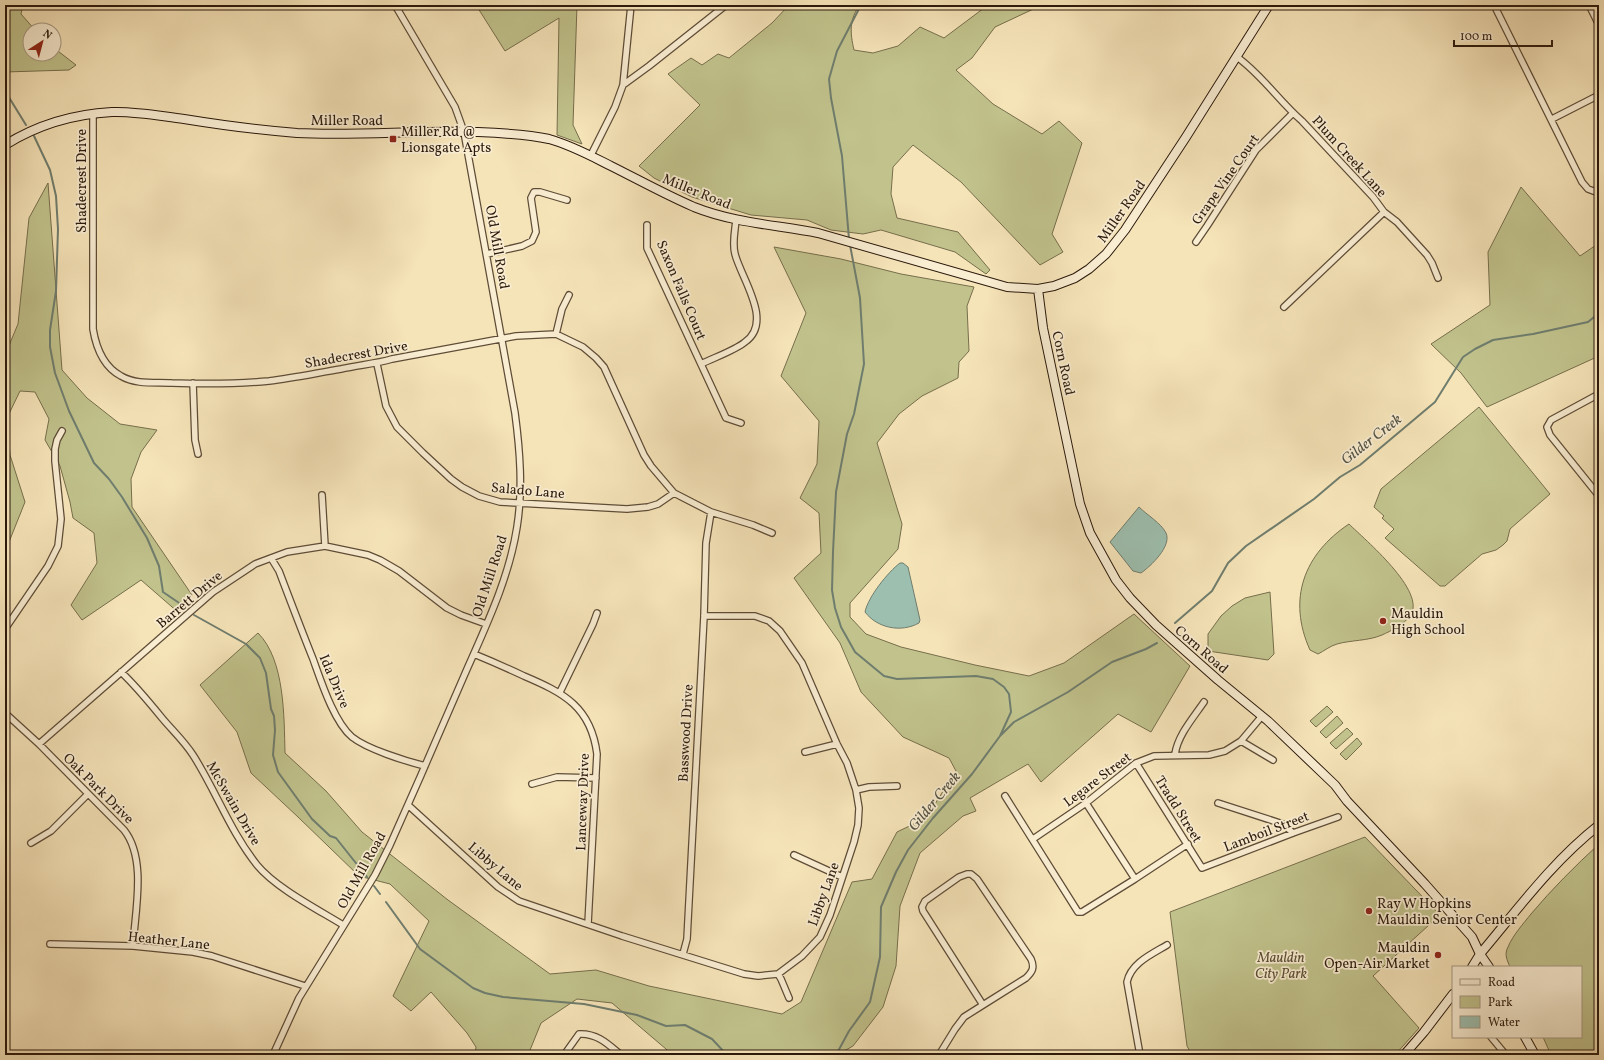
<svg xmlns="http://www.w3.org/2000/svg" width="1604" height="1060" font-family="Vollkorn,serif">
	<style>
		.green { fill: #c1c28c; stroke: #766e4c }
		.water { fill: #9dbfaf; stroke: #6f7d6e }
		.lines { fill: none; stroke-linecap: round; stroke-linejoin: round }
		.stream { stroke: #6f7d6e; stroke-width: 2 }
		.street-casing { stroke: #5e4c37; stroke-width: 8 }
		.secondary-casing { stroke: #2b190c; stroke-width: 10 }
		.street { stroke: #f9edd2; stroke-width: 5.5 }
		.secondary { stroke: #f9edd2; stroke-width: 8 }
		.poi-dot { fill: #8f2418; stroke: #f9edd2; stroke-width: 1.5 }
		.labels { text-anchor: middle; stroke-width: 3.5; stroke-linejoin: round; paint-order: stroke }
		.street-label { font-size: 14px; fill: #2b190c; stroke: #f9edd2 }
		.poi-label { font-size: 14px; fill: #2b190c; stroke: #f9edd2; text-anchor: start }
		.park-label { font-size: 14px; font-style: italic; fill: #584c32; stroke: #f9edd2 }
		.water-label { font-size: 15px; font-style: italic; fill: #535345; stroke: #f9edd2 }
	</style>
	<rect width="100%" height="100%" fill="#f6e4b9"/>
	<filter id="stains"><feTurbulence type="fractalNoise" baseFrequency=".005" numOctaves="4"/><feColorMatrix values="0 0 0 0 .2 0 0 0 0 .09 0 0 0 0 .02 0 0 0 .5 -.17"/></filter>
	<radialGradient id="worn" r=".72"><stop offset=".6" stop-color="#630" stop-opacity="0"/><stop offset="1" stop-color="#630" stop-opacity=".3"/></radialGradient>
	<!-- green -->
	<path class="green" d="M5,5h18l-2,9 14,16h-5v24h24v-6l22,17 -7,5 -64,2z
		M476,5h101l-4,120 9,19 -25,-9 2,-117 -54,33z
		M789,5h71c-11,14 -10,28 -6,45l19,3 25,-7 22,-19 24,11 44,-33h54l-47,22 -23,31 -16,12 37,34 49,30 17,-13 23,22 -30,91 11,18 -23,13 -79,-83 -48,-37 -20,22 -2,27 6,24 61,14 32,38 -4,4 -31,-22 -74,-22 -18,4 -32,-4 -24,-10 -56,-5 -59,-18 -38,-19 -15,-12 61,-61 -32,-31 23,-16 11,7 16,-11 11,4 43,-35z
		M48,183l14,187 25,28 33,26 37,6 -16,22 -10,27 1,28 60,88 -13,18 -38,-33 -59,40 -11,-15 26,-42 -3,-30 -21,-15 -3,-16 -10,-36 -15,-26 4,-21 -14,-27 -15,-1 -13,27 3,37 15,47 -20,50v-197l13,-31 11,-106z
		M1521,187l59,69 19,-13v113l-112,51 -26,-34 -30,-29 59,-39 -2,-53z
		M774,247l67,12 60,15 73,13 -7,19 2,45 -10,11 -1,16 -36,18 -23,18 -22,29 25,81 -4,25 -48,54v14l16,17 35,13 74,18 54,11 35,-13 70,-49 56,52 -39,66 -33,-18 -77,68 -13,-18 -58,34 6,13 -13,5 -43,37 -20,53 -4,60 -13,41 -30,39 -16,9h-164l-61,-52 -35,-4 -36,24 -13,32h-53l1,-8 -9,-14 -36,-41 -20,19 -18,-15 36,-75 -39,-37 -31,-8 -61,-59 -47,-44 -14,-41 -37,-47 58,-52c27,27 26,84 27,120l41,38 36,41 86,68 102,74 46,-4 53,16 133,28 19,-12 51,-120 20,-3 25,-47 29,-14 30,-47 -7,-13 -46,-21 -42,-45 -21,-49 -46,-65 27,-25 -2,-40 -19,-15 17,-34 2,-43 -38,-45 25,-63z
		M1479,407l71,87 -40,35 -3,12 -4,4 -7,5 -14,4 -37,32h-5l-55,-48 9,-9 -12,-11 2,-2 -10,-9 7,-18z
		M1349,524c15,15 79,68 61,92 -6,8 -19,15 -28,19 -14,6 -31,5 -45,9 -7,2 -13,7 -19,10l-8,-4c-23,-51 -6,-96 39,-126z
		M1270,592l4,62 -6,6 -60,-9v-17l13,-18 11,-10 13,-8z
		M1327,706l6,6 -17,15 -6,-6z
		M1337,716l6,7 -17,15 -6,-6z
		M1347,728l6,6 -17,15 -6,-6z
		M1357,738l5,6 -16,16 -6,-6z
		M1365,837l75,78 -67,61 46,52 -24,27h-203l-5,-9 -17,-134z
		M1599,844v211h-48l-8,-18h38v-70h-71c-3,-7 -6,-13 -2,-20 5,-12 15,-23 23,-33 21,-25 44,-48 68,-70z"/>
	<!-- water -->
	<path class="water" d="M1139,507c8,8 22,16 27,26 6,13 -15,33 -25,40l-8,-2 -23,-29z
		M900,563h3l5,4 12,53 -1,3c-18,10 -42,5 -54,-11 3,-15 23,-40 35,-49z"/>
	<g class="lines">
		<!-- stream -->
		<path class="stream" d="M5,94l5,5 16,26
			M34,136l16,34 6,26 2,33 -2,62 -6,39v17l5,26 14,38 25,52 15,16 13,18 25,41 12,28 4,26 22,15
			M849,239l-7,-83 -11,-58 -2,-19 8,-28 24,-46
			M850,245l10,53 4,66 -10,50 -7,20 -11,58 -3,60 -1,38 3,18 6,19 14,25 29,24 13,3 79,-3 17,3 11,8 5,7 2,18 -11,24
			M194,615l52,29 14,14 6,15 5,36 3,7 1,14 -2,25 5,17 34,47 18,17 6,2 31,39
			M1175,623l37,-32 16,-28 18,-17 68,-47 26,-22 20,-12 75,-63 28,-45 12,-8 18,-9 40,-6 55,-12 11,-9
			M374,886l6,8
			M386,902l34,47 53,39 12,5 18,4 81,7 53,11 29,11 19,-1 27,14 15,16
			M836,1055l13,-24 21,-29 10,-45 1,-50 15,-35 12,-22 25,-32 39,-44 28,-38 14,-14 54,-30 44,-30 34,-13 11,-6"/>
		<defs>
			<path id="street" d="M1494,5l88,177 6,7 8,3
				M1589,5l10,20
				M1237,57c25,18 42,44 65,64l71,76 11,15 13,10 30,33 5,8 6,15
				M623,85l26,-19 77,-61
				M93,114v215c3,18 11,38 28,47 15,9 35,6 51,7 32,1 65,1 97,-2 24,-3 48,-8 72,-12 17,-4 34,-5 51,-10l124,-23 40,-2 27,13 13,11 8,9 40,88 7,11 23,27 37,19 42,13 19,8
				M1552,119l47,-24
				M591,155l24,-48 8,-22 8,-80
				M647,225v23l79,170 15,5
				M1196,242l11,-16 49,-76 37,-37
				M487,254l35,-8 10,-5 4,-9 -5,-34 3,-6h6l27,8
				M1284,307l100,-95
				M556,334l6,-25 7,-14
				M377,364l9,42 11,21 26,26 28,26 11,8 17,9 21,6 127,7 21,-2 10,-3 16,-11
				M701,364c12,-6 35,-14 44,-22 29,-20 -4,-64 -10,-88 -3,-11 0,-23 1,-34
				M193,383l2,57 3,14
				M1599,394l-48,26 -4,7 3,8 49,61
				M322,495l3,51
				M271,558l8,13c11,29 22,58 34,88 8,22 21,63 39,78 15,12 53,24 73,29
				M5,629l43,-63 10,-20 3,-27 -6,-58v-12l2,-9 5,-9
				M474,654c17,7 33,14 50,22 40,17 67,31 73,78l-9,170
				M121,672c15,14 28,30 41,46 10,12 22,23 31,37 23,36 37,76 64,110 19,23 60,44 86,60
				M560,692l33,-68 4,-11
				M5,713l34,31 85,86c23,29 11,81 9,116
				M1241,741l32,19
				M39,744l174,-152 42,-28 32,-12 38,-6 43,9 12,5 19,11 48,37 14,7 25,9
				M805,752l32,-8
				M1175,754c3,-19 18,-36 29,-52
				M1136,763l66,105 91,-35 45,-16
				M532,784l25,-7 39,1
				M856,790l13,-3 28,-1
				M1005,796l73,116h4l53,-33 53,-35
				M1086,803l49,76
				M1218,803l65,21 10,9
				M408,805l90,82 21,14 103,35 122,38 14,2 20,-2 24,-18 18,-19 10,-22 24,-73 4,-17 1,-17 -3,-18 -9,-27 -10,-19 -35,-81 -22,-32 -11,-10 -14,-5h-51
				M1033,839l53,-36 50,-40 18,-7 55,-1 16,-4 16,-10 21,-25
				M31,843l20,-12 37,-37
				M794,855l48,22
				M967,874h4l6,5 54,80c4,9 1,13 -5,19l-43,27 -60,-94 -1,-4 3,-6 34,-24z
				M50,944l83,2 60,6 19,4 93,30
				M683,954l4,-15 17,-323 2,-73 5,-31
				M778,974l3,5 8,19
				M1491,1037l15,18
				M273,1055l26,-57 76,-123 15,-30c25,-56 50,-113 74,-169 21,-48 45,-97 53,-149 6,-38 3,-76 -2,-114l-51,-281 -9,-25 -60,-102
				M564,1055l15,-21c18,-1 29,10 42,21
				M939,1055l16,-26 9,-12 19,-12
				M1140,1055l-13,-73c4,-19 25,-28 40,-37"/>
			<path id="secondary" d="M5,145c32,-20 70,-31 107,-33 24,-1 48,4 72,7 37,6 75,11 113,14 60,3 121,-3 181,-1 24,1 48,2 71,7 22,6 42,17 62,27 28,14 55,29 83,41 40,16 83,18 124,26l189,54 31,2 16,-3 21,-8 14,-9 17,-15 19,-24 61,-93 83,-132
				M1038,289l5,39 37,176 10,29 26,47 14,18 26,27 62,55 50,41 67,64 12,16 78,83 47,53 8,17 9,13
				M1472,967l8,-13c38,-45 72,-92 119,-129
				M1525,1037l10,18
				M1404,1055l20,-23 29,-38"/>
		</defs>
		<!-- street casing -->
		<use href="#street" class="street-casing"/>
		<!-- secondary casing -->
		<use href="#secondary" class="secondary-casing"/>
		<!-- street -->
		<use href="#street" class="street"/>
		<!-- secondary -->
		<use href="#secondary" class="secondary"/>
	</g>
	<!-- markers -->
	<g class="poi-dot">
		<rect x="389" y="135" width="8" height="8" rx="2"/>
		<circle cx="1383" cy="621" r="4"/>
		<circle cx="1369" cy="911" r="4"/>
		<circle cx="1438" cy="955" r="4"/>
	</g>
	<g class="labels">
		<!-- street labels -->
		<g class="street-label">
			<text x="347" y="125">Miller Road</text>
			<text transform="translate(1350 156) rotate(48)" y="5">Plum Creek Lane</text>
			<text transform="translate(1225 179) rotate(-55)" y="5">Grape Vine Court</text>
			<text transform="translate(81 181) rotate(-90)" y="5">Shadecrest Drive</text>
			<text transform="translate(697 191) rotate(22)" y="5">Miller Road</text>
			<text transform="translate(1121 211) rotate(-55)" y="5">Miller Road</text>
			<text transform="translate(498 247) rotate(80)" y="5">Old Mill Road</text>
			<text transform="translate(682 290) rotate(67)" y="5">Saxon Falls Court</text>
			<text transform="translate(356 354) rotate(-10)" y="5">Shadecrest Drive</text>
			<text transform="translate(1064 363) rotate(78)" y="5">Corn Road</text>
			<text transform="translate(528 490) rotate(5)" y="5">Salado Lane</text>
			<text transform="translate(489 576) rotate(-72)" y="5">Old Mill Road</text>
			<text transform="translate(189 599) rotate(-40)" y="5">Barrett Drive</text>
			<text transform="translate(1202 649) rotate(41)" y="5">Corn Road</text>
			<text transform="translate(335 681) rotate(67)" y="5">Ida Drive</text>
			<text transform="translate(685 733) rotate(-87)" y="5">Basswood Drive</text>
			<text transform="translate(1097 779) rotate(-37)" y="5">Legare Street</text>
			<text transform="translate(99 788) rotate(45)" y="5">Oak Park Drive</text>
			<text transform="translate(582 802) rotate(-88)" y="5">Lanceway Drive</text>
			<text transform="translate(234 803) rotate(60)" y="5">McSwain Drive</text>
			<text transform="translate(1179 809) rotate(58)" y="5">Tradd Street</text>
			<text transform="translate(1266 831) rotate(-21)" y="5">Lamboil Street</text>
			<text transform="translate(496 866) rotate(40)" y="5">Libby Lane</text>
			<text transform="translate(361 870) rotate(-61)" y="5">Old Mill Road</text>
			<text transform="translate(823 894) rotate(-70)" y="5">Libby Lane</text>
			<text transform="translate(169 940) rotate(6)" y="5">Heather Lane</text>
		</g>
		<!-- poi labels -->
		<g class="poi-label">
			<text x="401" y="136">Miller Rd @<tspan x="401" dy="16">Lionsgate Apts</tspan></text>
			<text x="1391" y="618">Mauldin<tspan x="1391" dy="16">High School</tspan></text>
			<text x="1377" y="908">Ray W Hopkins<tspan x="1377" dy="16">Mauldin Senior Center</tspan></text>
			<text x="1430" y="952" text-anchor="end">Mauldin<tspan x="1430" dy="16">Open-Air Market</tspan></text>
		</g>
		<!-- park labels -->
		<g class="park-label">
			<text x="1281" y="962">Mauldin<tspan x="1281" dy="16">City Park</tspan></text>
		</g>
		<!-- water labels -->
		<g class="water-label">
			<text transform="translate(1371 439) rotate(-38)" y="5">Gilder Creek</text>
			<text transform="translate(934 801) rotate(-50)" y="5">Gilder Creek</text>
		</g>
	</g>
	<!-- margin -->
	<rect width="1604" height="1060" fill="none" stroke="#f6e4b9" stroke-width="20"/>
	<rect x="6" y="6" width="1592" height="1048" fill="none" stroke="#2b190c" stroke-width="2"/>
	<rect x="10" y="10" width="1584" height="1040" fill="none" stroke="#2b190c"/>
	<!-- legend -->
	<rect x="1452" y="966" width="130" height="72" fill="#f9edd2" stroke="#a79883"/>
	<rect x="1460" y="979" width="20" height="6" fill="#f9edd2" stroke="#a79883"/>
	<text x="1488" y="986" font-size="12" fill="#2b190c">Road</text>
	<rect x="1460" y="996" width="20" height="12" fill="#c1c28c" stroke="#a79883"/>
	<text x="1488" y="1006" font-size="12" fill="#2b190c">Park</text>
	<rect x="1460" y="1016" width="20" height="12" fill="#9dbfaf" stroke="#a79883"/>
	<text x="1488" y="1026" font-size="12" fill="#2b190c">Water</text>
	<!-- north arrow -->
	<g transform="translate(42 42) rotate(36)"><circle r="19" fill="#f9edd2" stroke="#a79883"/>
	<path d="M0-3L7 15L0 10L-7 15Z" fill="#8f2418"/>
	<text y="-6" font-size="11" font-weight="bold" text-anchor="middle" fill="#2b190c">N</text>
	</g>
	<!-- scale -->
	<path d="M1454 40v6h98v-6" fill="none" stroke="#2b190c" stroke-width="2"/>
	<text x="1460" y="40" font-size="12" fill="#2b190c" stroke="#f9edd2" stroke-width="3" paint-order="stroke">100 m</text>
	<rect width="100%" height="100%" filter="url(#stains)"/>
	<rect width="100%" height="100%" fill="url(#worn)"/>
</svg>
